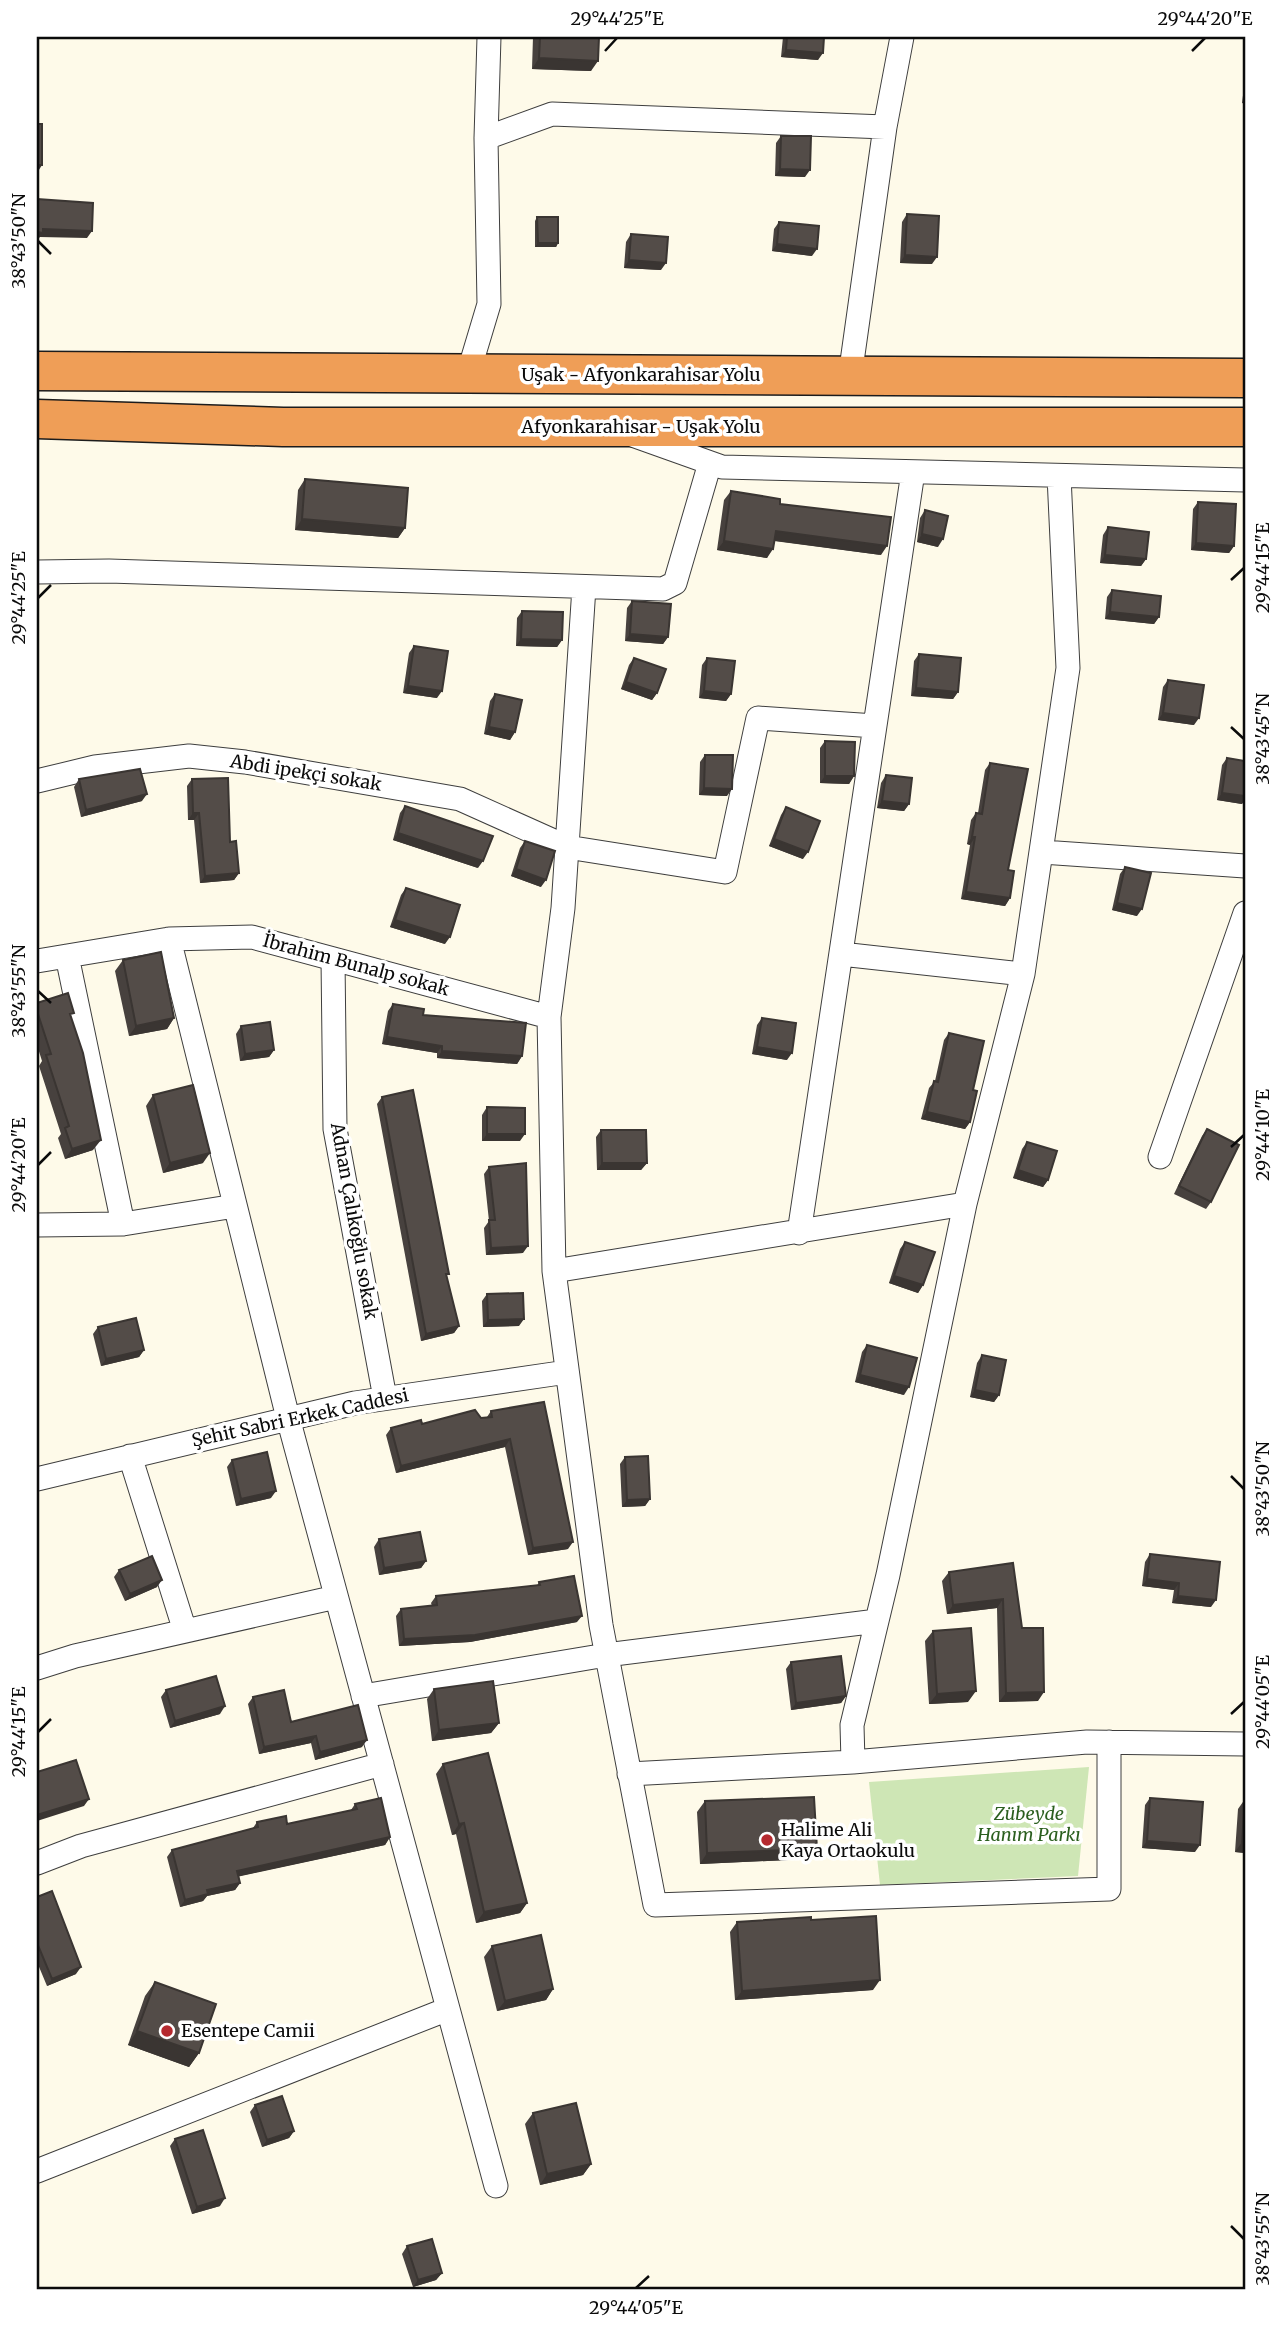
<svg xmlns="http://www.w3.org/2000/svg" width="1282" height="2327" font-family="Merriweather,serif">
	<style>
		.green { fill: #cee6b5 }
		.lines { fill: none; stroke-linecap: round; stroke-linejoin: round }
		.street-casing { stroke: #3e3e3e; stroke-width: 25 }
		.highway-casing { stroke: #1c1c1c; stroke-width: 41 }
		.street { stroke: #fff; stroke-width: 23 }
		.highway { stroke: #ef9e57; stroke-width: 38 }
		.wall { fill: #47413e }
		.shaded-wall { fill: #3a3532 }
		.building { fill: #534c48; stroke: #3a3532; stroke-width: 2 }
		.ticks { fill: none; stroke: #0b0b0b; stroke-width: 2.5 }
		.poi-dot { fill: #b5292e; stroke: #fff; stroke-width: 2.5 }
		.labels { text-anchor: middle; stroke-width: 7; stroke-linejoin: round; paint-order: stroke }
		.street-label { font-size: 18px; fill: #0b0b0b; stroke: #fff }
		.park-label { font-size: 18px; font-style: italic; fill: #2b5f1f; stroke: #fff }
		.poi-label { font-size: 18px; fill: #0b0b0b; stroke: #fff; text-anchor: start }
		.neatline { fill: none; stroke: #0b0b0b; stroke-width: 2.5 }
		.ticks-label { font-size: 18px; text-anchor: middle; fill: #0b0b0b }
	</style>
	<rect width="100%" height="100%" fill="#fefae9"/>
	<!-- green -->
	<path class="green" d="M1089,1767l-11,109 -198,9 -11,-103z"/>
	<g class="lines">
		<defs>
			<path id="street" d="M486,138l66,-24 333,13
				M468,374l21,-70 -3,-166 3,-101
				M850,376l35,-249 17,-90
				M635,436l87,31 523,13
				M37,572l72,-1 554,18 12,-6 35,-120
				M584,587l-21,321 -14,109 5,254 47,354 54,280 454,-16v-147
				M37,781l58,-14 94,-11 56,6 215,37 107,48 158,25 33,-154 117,8
				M1042,852l203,14
				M169,939l119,479 208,768
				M841,954l182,20
				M67,956l56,268
				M333,959l2,170 50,269
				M37,961l132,-22 83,-2 297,80
				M1160,1157l85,-244
				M37,1225l86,-1 112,-18
				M799,1233l114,-761
				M554,1271l411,-67
				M130,1456l55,175
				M37,1479l318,-76 212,-31
				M37,1668l38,-12 261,-59
				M363,1696l243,-41 271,-34
				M853,1762l-1,-37 36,-150 77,-371 58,-230 45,-306 -9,-192
				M629,1774l224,-12 234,-20 158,2
				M37,1863l44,-17 301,-82
				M37,2171l411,-162"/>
			<path id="highway" d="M37,371l1208,7
				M37,419l246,8h962"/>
		</defs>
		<!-- street casing -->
		<use href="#street" class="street-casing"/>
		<!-- highway casing -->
		<use href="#highway" class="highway-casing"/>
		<!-- street -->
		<use href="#street" class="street"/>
		<!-- highway -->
		<use href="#highway" class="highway"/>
	</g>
	<!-- wall -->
	<path class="wall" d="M533,37h66l-8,34 -59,-2z
		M783,37h41l-6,23 -37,-3z
		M1245,80v24l-3,-1z
		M781,136l24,41 -30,-1 1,-33z
		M907,214l25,50 -32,-1 2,-41z
		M537,217l21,26 -2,4h-21v-26z
		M779,222l33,34 -40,-5 2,-22z
		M631,234l30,36 -37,-2 2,-26z
		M305,479l100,49 -7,10 -103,-8 3,-40z
		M731,491l49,13 101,51 -107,-14 -7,17 -50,-8 7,-50z
		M1198,502l36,44 -5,7 -38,-3 2,-41z
		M925,510l13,37 -21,-5 3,-24z
		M1108,527l38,32 -5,7 -41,-3 3,-28z
		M1112,590l47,27 -5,7 -49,-5 2,-22z
		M632,601l36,36 -5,7 -38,-3 2,-33z
		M522,611l40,29 -5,7 -41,-1 1,-28z
		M414,646l23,52 -34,-5 6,-40z
		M919,654l39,38 -5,7 -42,-3 3,-35z
		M634,658l23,35 -5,7 -31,-11 8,-24z
		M707,658l24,36 -5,7 -27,-3 3,-33z
		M1168,680l26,45 -36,-5 5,-33z
		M495,694l20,38 -5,8 -26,-6 6,-33z
		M825,741l29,35 -5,8 -29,-1v-35z
		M705,755l22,41 -28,-1 1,-33z
		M1227,758l18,3v38l-3,5 -25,-4 5,-35z
		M990,763l18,107 2,28 -5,8 -44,-7 9,-54 -3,-1 4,-24 5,-7h2l7,-43z
		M886,775l23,29 -5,7 -27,-3 4,-25z
		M79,779l63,22 -61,16 -7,-30z
		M192,779l38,63 9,31 -5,7 -34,3 -6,-63h-6l-1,-34z
		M405,806l73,62 -85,-28 7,-27z
		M786,807l17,52 -34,-13 12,-31z
		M525,841l16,46 -30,-11 9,-28z
		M1125,867l12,49 -25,-6 8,-36z
		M406,888l39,56 -55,-17 11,-32z
		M123,960l51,58 -7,11 -38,7 -14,-65z
		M37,1003l34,15 22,132 -28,9 -7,-21 3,-4 -22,-68 3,-5 -5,-16z
		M393,1004l30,11 99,41 -5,8 -80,-6v-5l-55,-9 6,-33z
		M762,1018l25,42 -35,-6 5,-29z
		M241,1026l33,24 -5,7 -29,4 -4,-27z
		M949,1033l21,89 -5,7 -44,-10 8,-31 6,-7 9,-41z
		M153,1095l50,68 -40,10 -17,-67z
		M382,1097l65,180 12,49 -5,7 -33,8 -44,-237z
		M487,1107l33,34h-38v-26z
		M1207,1129l4,73 -5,7 -32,-15 28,-58z
		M601,1130l46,33 -6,7h-44l-1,-33z
		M1027,1142l21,38 -5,7 -30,-9 9,-29z
		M489,1167l34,86 -37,2 -2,-27 5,-7 -5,-47z
		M905,1242l18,43 -5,8 -29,-10 11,-34z
		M487,1294l32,32 -36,1 -1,-26z
		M98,1327l46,23 -5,7 -38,9 -8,-32z
		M867,1345l37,50 -49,-13 7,-30z
		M982,1355l17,40 -5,7 -24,-5 7,-34z
		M544,1402l24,147 -40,6 -23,-108 -109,26 -10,-38 5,-7 96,-11 4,-6z
		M625,1457l25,42 -5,7 -23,1 -2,-43z
		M232,1460l39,38 -35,8 -9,-39z
		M379,1539l47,22 -5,7 -42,7 -5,-28z
		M1150,1554l61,53 -39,-4 2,-13 -32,-4 3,-24z
		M1013,1563l9,65 16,73 -39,1 -2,-94 -50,6 -5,-33 7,-9z
		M119,1570l38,17 -32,14 -11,-24z
		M539,1582l38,40 -107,20 -71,4 -3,-30 5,-7 31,-3 -1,-3 5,-7 101,-10z
		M933,1631l35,71 -39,2 -4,-63z
		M791,1662l55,34 -5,7 -50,7 -5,-41z
		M434,1689l65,34 -8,10 -59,8 -5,-42z
		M166,1690l54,24 -50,14 -9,-31z
		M253,1697l38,25 71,25 -47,13 -4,-17 -52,11 -11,-50z
		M443,1764l84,139 -7,10 -44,10 -20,-89 -4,1 -16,-61z
		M1150,1798l45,54 -53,-4 3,-43z
		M1245,1799v54l-10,-1 3,-43z
		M705,1801l104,58 -109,5 -3,-52z
		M355,1804l35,33 -5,8 -146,31 1,7 -5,7 -28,6 -4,5 -23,6 -13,-50 5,-7 81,-22 4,-6 30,2 64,-14z
		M37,1897l39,77 -29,12 -10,-24z
		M811,1920l62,70 -138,10 -5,-68 7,-10z
		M492,1946l61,43 -7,11 -49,11 -13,-54z
		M155,1982l44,71 -10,14 -61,-22 17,-49z
		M255,2105l39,26 -5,7 -27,9 -12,-35z
		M533,2113l58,51 -8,11 -43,10 -15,-61z
		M175,2139l45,67 -28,8 -22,-68z
		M407,2246l35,27 -6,7 -23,7 -11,-33z"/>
	<!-- shaded-wall -->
	<path class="shaded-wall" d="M786,50l37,3 -5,7 -37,-3z
		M539,58l59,3 -7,10 -59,-2z
		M37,165h5l-5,8z
		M780,169l30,1 -5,7 -30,-1z
		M43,229l49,2 -5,7 -47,-1 -3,3v-8z
		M538,243h20l-2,4h-21z
		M777,244l40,5 -5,7 -40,-5z
		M905,255l32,2 -5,7 -32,-1z
		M629,260l37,3 -5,7 -37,-2z
		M302,519l103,9 -7,10 -103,-8z
		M776,531l111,15 -6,9 -112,-15z
		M922,534l21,5 -5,8 -21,-5z
		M724,541l49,8 -6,9 -50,-8z
		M1196,543l38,3 -5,7 -38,-3z
		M1105,555l41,4 -5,7 -41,-3z
		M1110,612l49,5 -5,7 -49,-5z
		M630,634l38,3 -5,7 -38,-3z
		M521,639l41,1 -5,7 -41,-1z
		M626,682l31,11 -5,7 -31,-11z
		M408,686l34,5 -5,7 -34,-5z
		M916,688l42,4 -5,7 -42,-3z
		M704,691l27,3 -5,7 -27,-3z
		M1163,713l36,5 -5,7 -36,-5z
		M489,727l26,5 -5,8 -26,-6z
		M825,776h29l-5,8 -29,-1z
		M704,788l28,1 -5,7 -28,-1z
		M1222,793l23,3v3l-3,5 -25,-4z
		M147,794l-5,7 -61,16 5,-7z
		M882,801l27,3 -5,7 -27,-3z
		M193,813h6l-5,7h-6z
		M398,833l85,28 -5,7 -85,-28z
		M972,837h3l-5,8 -3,-1z
		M774,839l34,13 -5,7 -34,-13z
		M516,869l30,11 -5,7 -30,-11z
		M239,873l-5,7 -34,3 5,-7z
		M966,892l44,6 -5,8 -44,-7z
		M1117,903l25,6 -5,7 -25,-6z
		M395,920l55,17 -5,7 -55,-17z
		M174,1018l-7,11 -38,7 7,-10z
		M387,1037l55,9 -5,7 -55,-9z
		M757,1047l35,6 -5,7 -35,-6z
		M274,1050l-5,7 -29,4 5,-7z
		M442,1051l80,5 -5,8 -80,-6z
		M927,1112l43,10 -5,7 -44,-10z
		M487,1134h38l-5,7h-38z
		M101,1140l-8,10 -28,9 7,-10z
		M210,1153l-7,10 -40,10 7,-10z
		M602,1163h45l-6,7h-44z
		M1018,1170l30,10 -5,7 -30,-9z
		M528,1246l-5,7 -37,2 5,-7z
		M894,1276l29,9 -5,8 -29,-10z
		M524,1319l-5,7 -36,1 5,-7z
		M459,1326l-5,7 -33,8 5,-7z
		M144,1350l-5,7 -38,9 5,-7z
		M860,1375l49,12 -5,8 -49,-13z
		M975,1390l24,5 -5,7 -24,-5z
		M510,1439l-5,8 -109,26 5,-7z
		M276,1491l-5,7 -35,8 5,-7z
		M650,1499l-5,7 -23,1 5,-7z
		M573,1542l-5,7 -40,6 5,-7z
		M426,1561l-5,7 -42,7 5,-7z
		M1147,1579l32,4 -5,7 -32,-4z
		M162,1580l-5,7 -32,14 5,-7z
		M1178,1596l38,4 -5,7 -39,-4z
		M1003,1599l-6,9 -50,6 6,-9z
		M582,1616l-5,6 -107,20 -71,4 5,-7z
		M976,1691l-8,11 -39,2 8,-10z
		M1044,1692l-6,9 -39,1 7,-9z
		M846,1696l-5,7 -50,7 5,-7z
		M225,1706l-5,8 -50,14 5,-7z
		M499,1723l-8,10 -59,8 7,-11z
		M316,1736l-5,7 -52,11 5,-7z
		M367,1740l-5,7 -47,13 5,-8z
		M89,1799l-5,7 -47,15v-6z
		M464,1823l-8,11 -4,1 7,-11z
		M390,1837l-5,8 -153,33 5,-7z
		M1147,1841l53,4 -5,7 -53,-4z
		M1242,1842h3v11l-10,-1z
		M817,1849l-8,10 -109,5 7,-11z
		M240,1883l-5,7 -28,6 -4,5 -23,6 5,-7 22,-10z
		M527,1903l-7,10 -44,10 8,-11z
		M81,1967l-5,7 -29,12 5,-7z
		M880,1980l-7,10 -138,10 7,-9z
		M553,1989l-7,11 -49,11 8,-10z
		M137,2031l62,22 -10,14 -61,-22z
		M294,2131l-5,7 -27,9 5,-7z
		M591,2164l-8,11 -43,10 7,-11z
		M225,2198l-5,8 -28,8 5,-7z
		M442,2273l-6,7 -23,7 5,-7z"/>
	<!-- building -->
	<path class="building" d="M540,37h59l-1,24 -59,-3z
		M787,37h37l-1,16 -37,-3z
		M37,124h5v41h-5z
		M781,136h30l-1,34 -30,-1z
		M37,199l56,4 -1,28 -49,-2v4l-6,-1z
		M907,214l32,2 -2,41 -32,-2z
		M537,217h21v26h-20z
		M779,222l40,4 -2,23 -40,-5z
		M631,234l37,3 -2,26 -37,-3z
		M305,479l103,9 -3,40 -103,-9z
		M731,491l49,8v5l111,13 -4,29 -111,-15 -3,18 -49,-8z
		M1198,502l38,2 -2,42 -38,-3z
		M925,510l23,6 -5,23 -21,-5z
		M1108,527l41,5 -3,27 -41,-4z
		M1112,590l49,6 -2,21 -49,-5z
		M632,601l39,3 -3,33 -38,-3z
		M522,611l41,1 -1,28 -41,-1z
		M414,646l34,5 -6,40 -34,-5z
		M919,654l42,4 -3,34 -42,-4z
		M634,658l32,11 -9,24 -31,-11z
		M707,658l28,3 -4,33 -27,-3z
		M1168,680l36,5 -5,33 -36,-5z
		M495,694l27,6 -7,32 -26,-5z
		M825,741l30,1 -1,34h-29z
		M705,755h28l-1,34 -28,-1z
		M1227,758l18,3v35l-23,-3z
		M990,763l38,6 -20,101 6,1 -4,27 -44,-6 9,-55h-3l4,-24 6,1z
		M140,769l7,25 -61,16 -7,-31z
		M886,775l26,3 -3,26 -27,-3z
		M228,778l2,64 6,-1 3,32 -34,3 -6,-63h-6l-1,-34z
		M405,806l88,30 -10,25 -85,-28z
		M786,807l34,14 -12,31 -34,-13z
		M525,841l30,10 -9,29 -30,-11z
		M1125,867l26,6 -9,36 -25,-6z
		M406,888l54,17 -10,32 -55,-17z
		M161,952l13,66 -38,8 -13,-66z
		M68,993l6,20 -4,1 13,39 18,87 -29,9 -7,-21 4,-2 -23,-71 5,-1 -14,-43v-8z
		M393,1004l31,5 -1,6 103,8 -4,33 -80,-5v-5l-55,-9z
		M762,1018l34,5 -4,30 -35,-6z
		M270,1022l4,28 -29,4 -4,-28z
		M949,1033l35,8 -11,49 4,1 -7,31 -43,-10 7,-31 4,1z
		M193,1085l17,68 -40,10 -17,-68z
		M413,1090l36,184h-3l13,52 -33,8 -44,-237z
		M487,1107l38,1v26h-38z
		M1207,1129l32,16 -28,57 -32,-16z
		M601,1130h45l1,33h-45z
		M1027,1142l30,9 -9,29 -30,-10z
		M526,1163l2,83 -37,2 -2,-28h6l-6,-53z
		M905,1242l30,10 -12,33 -29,-9z
		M523,1293l1,26 -36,1 -1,-26z
		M136,1318l8,32 -38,9 -8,-32z
		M867,1345l50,13 -8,29 -49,-12z
		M982,1355l24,5 -7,35 -24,-5z
		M544,1402l29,140 -40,6 -23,-109 -109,27 -10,-38 30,-8 1,4 53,-14 6,8 11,-1 -1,-6z
		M267,1452l9,39 -35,8 -9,-39z
		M648,1456l2,43 -23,1 -2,-43z
		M420,1532l6,29 -42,7 -5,-29z
		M1150,1554l70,8 -4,38 -38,-4 1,-13 -32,-4z
		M152,1556l10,24 -32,14 -11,-24z
		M1013,1563l9,65h21l1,64 -38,1 -3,-94 -50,6 -4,-33z
		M574,1576l8,40 -107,19 -71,4 -3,-30 36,-4 -1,-9 104,-11 -1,-3z
		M971,1628l5,63 -39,3 -4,-63z
		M841,1656l5,40 -50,7 -5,-41z
		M216,1676l9,30 -50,15 -9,-31z
		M493,1681l6,42 -60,7 -5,-41z
		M284,1690l7,32 67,-17 9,35 -47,12 -4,-16 -52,11 -11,-50z
		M488,1753l39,150 -43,9 -20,-89 -5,1 -16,-60z
		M76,1760l13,39 -52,16v-43z
		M814,1797l3,52 -110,4 -2,-52z
		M381,1798l9,39 -153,34 3,12 -33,7 1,4 -23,6 -13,-50 86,-23 -1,-5 29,-6 1,8 70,-15 -2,-5z
		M1150,1798l53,4 -3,43 -53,-4z
		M1245,1799v43h-3z
		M52,1891l29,76 -29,12 -15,-36v-46z
		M876,1916l4,64 -138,11 -5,-69 74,-5v3z
		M541,1935l12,54 -48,12 -13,-55z
		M155,1982l61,22 -17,49 -62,-22z
		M282,2096l12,35 -27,9 -12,-35z
		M576,2103l15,61 -44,10 -14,-61z
		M203,2130l22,68 -28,9 -22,-68z
		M432,2239l10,34 -24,7 -11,-34z"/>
	<!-- ticks -->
	<path class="ticks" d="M605,51l12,-13M1192,51l13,-13M38,241l13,13M1231,580l13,-12M38,598l13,-13M1231,727l13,12M38,991l13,12M1231,1147l13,-12M38,1165l13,-13M1231,1476l13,13M1231,1714l13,-12M38,1732l13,-13M1231,2226l13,13M636,2288l13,-12"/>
	<!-- markers -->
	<g class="poi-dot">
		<circle cx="767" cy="1840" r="7"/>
		<circle cx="167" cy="2031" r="7"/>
	</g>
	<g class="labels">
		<!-- street labels -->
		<g class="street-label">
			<text x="641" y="381">Uşak - Afyonkarahisar Yolu</text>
			<text x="641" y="433">Afyonkarahisar - Uşak Yolu</text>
			<text transform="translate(306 773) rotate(9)" y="6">Abdi ipekçi sokak</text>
			<text transform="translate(356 965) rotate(15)" y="6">İbrahim Bunalp sokak</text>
			<text transform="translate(354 1221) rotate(80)" y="6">Adnan Çalıkoğlu sokak</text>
			<text transform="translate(300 1418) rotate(-12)" y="6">Şehit Sabri Erkek Caddesi</text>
		</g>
		<!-- park labels -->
		<g class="park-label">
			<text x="1029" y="1820">Zübeyde<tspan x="1029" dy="21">Hanım Parkı</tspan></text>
		</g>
		<!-- poi labels -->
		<g class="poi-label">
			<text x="781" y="1836">Halime Ali<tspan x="781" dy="21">Kaya Ortaokulu</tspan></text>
			<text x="181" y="2037">Esentepe Camii</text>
		</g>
	</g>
	<!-- border -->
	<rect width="1282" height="2327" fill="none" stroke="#ffffff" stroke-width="77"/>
	<rect x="38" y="38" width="1206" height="2250" class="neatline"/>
	<g class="ticks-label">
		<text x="617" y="25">29°44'25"E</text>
		<text x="1205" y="25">29°44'20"E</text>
		<text transform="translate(19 241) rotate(-90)" y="6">38°43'50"N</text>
		<text transform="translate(1263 568) rotate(-90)" y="6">29°44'15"E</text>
		<text transform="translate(19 598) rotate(-90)" y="6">29°44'25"E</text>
		<text transform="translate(1263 739) rotate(-90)" y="6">38°43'45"N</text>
		<text transform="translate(19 991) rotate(-90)" y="6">38°43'55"N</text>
		<text transform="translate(1263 1135) rotate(-90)" y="6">29°44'10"E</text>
		<text transform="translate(19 1165) rotate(-90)" y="6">29°44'20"E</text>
		<text transform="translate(1263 1489) rotate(-90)" y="6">38°43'50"N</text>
		<text transform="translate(1263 1702) rotate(-90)" y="6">29°44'05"E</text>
		<text transform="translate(19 1732) rotate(-90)" y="6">29°44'15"E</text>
		<text transform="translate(1263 2239) rotate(-90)" y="6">38°43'55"N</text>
		<text x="636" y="2314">29°44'05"E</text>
	</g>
</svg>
